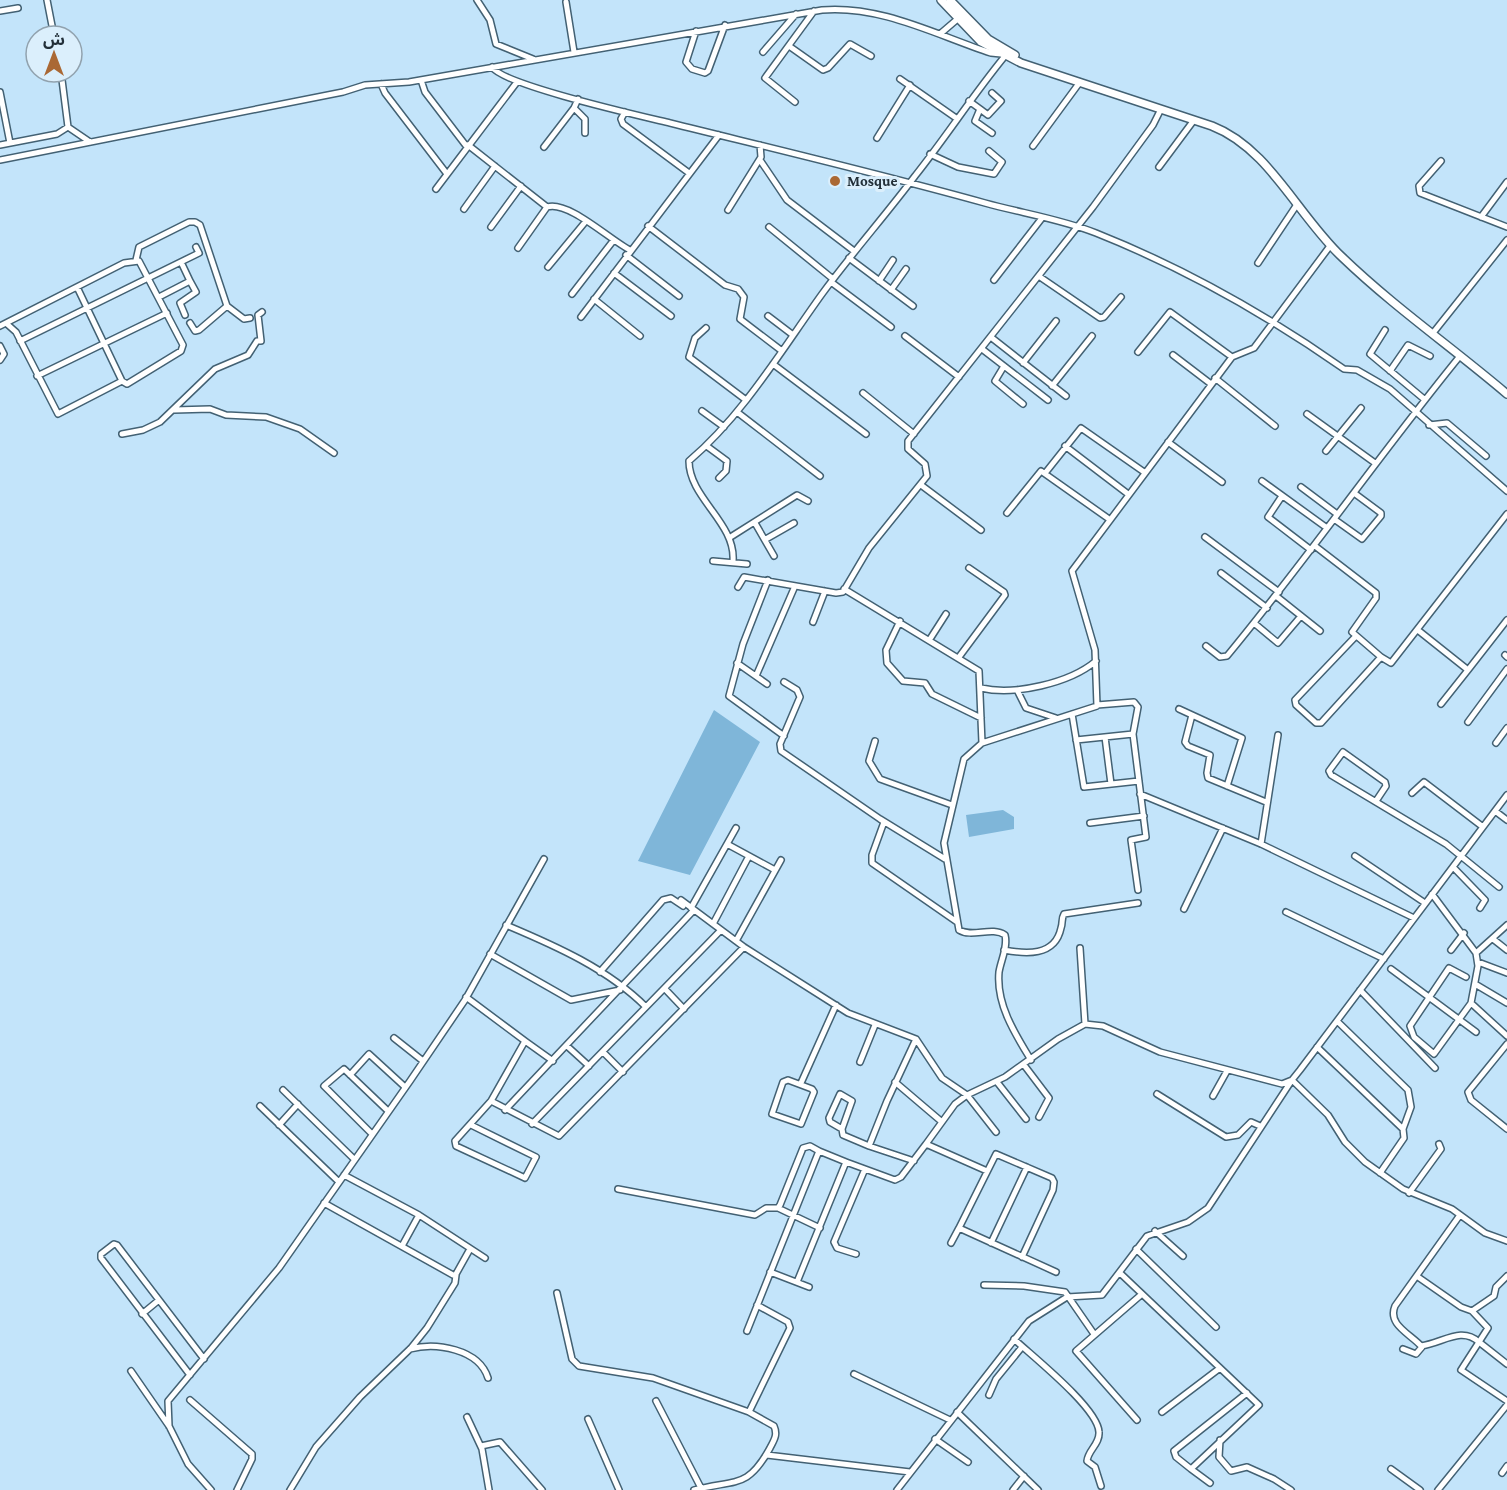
<svg xmlns="http://www.w3.org/2000/svg" width="1507" height="1490" font-family="'Crimson Pro','Noto Sans Arabic',serif">
	<style>
		.forest { fill: #7fb6d9 }
		.lines { fill: none; stroke-linecap: round; stroke-linejoin: round }
		.minor-casing { stroke: #436173; stroke-width: 8 }
		.major-casing { stroke: #436173; stroke-width: 10 }
		.minor { stroke: #fff; stroke-width: 5 }
		.major { stroke: #fff; stroke-width: 7 }
		.poi-dot { fill: #aa6834; stroke: #dbeffc; stroke-width: 2 }
		.labels { text-anchor: middle; stroke-width: 6; stroke-linejoin: round; paint-order: stroke }
		.poi-label { font-size: 15px; font-weight: bold; fill: #222f38; stroke: #dbeffc; text-anchor: start }
	</style>
	<rect width="100%" height="100%" fill="#c3e4fa"/>
	<!-- forest -->
	<path class="forest" d="M714,710l46,32 -70,133 -52,-14z
		M1003,810l11,7v12l-45,8 -3,-22z"/>
	<g class="lines">
		<defs>
			<path id="minor" d="M47,0l7,36
				M477,0l13,20 6,24 37,15
				M566,2l8,50
				M0,11l18,-3
				M696,31l-10,31 6,7 13,4 3,-2 17,-46
				M940,34l21,-18
				M789,46l34,24 5,-2 22,-24 21,12
				M763,52l33,-38
				M492,67c11,18 149,49 178,56 105,26 211,51 315,80 36,10 76,16 111,30 88,35 171,82 248,136l13,1 33,19 117,102
				M61,72l7,55 22,15
				M900,79l56,39
				M421,80l4,12 42,55
				M381,84l4,9 62,81
				M0,92l10,51
				M969,101l11,8 -5,12 17,12
				M795,102l-30,-24 49,-67
				M574,108l11,11v14
				M980,109l8,6 13,-14 -9,-8
				M625,112l-4,7 2,5 66,49
				M877,138l33,-53
				M0,145l57,-11 11,-7
				M468,145l79,62
				M1033,146l47,-64
				M544,147l30,-39 4,-9
				M930,154l28,13 36,7 8,-12 -13,-11
				M0,160l343,-68 22,-7 44,-3 413,-72c59,-5 114,25 169,43l10,1
				M760,160l27,40 67,51
				M1441,161l-22,25 1,7 87,34
				M1159,167l35,-47
				M436,189l81,-107
				M464,209l31,-43
				M728,210l33,-53 -1,-12
				M1481,217l26,-35
				M648,226l77,59 13,4 6,8 -4,22 42,32
				M491,227l30,-41
				M769,227l64,52
				M518,248l29,-41c21,-7 63,33 83,43
				M626,255l53,41
				M849,258l64,48
				M136,260l3,-13 50,-25h6l5,3 27,81 -28,24 -4,1 -5,-8
				M1258,263l38,-57
				M548,267l38,-46
				M614,273l57,43
				M1040,277l60,41 4,-1 17,-20
				M994,280l48,-62
				M879,281l14,-21
				M831,282l60,45
				M891,290l15,-21
				M572,294l41,-53
				M159,297l31,-16 -9,-19
				M594,299l46,37
				M227,306l17,13 6,-1
				M185,315l-5,-12 16,-11 -6,-11
				M768,316l25,19
				M581,317l138,-182
				M7,324l9,8 42,82 64,-33
				M0,326l124,-63 15,-2 44,84 -2,6 -54,33 -5,-3 -45,-94
				M706,328l-11,10 -6,19 57,43
				M1385,330l-15,24 54,45
				M1433,333l74,-93
				M905,336l54,41
				M992,338l74,58
				M20,341l179,-88 -3,-6
				M0,346l4,8 -4,6
				M982,349l66,51
				M1138,352l32,-40 62,45
				M1173,355l38,29
				M1023,363l33,-42
				M773,364l93,70
				M1004,366l-9,15 28,23
				M1390,371l18,-26 22,11
				M37,376l130,-63
				M1215,378l60,48
				M1052,386l40,-50
				M863,393l51,41
				M174,410l36,-1 16,6 40,2 34,12 34,24
				M702,411l22,16
				M737,412l83,64
				M1307,414l68,49
				M1429,425l18,-2 39,33
				M122,434l21,-4 17,-8 55,-53 33,-14 9,-14h4l-3,-26 4,-3
				M1168,442l54,40
				M1065,446l63,48
				M708,447l19,14 -1,10 -7,7
				M1326,451l35,-43
				M1046,472l35,-44 63,44
				M1262,481l65,47
				M921,485l60,45
				M1301,487l36,27
				M1282,496l-14,21 43,33
				M1007,513l34,-42 68,48
				M1334,519l28,20 19,-23v-3l-27,-20
				M755,523l19,33
				M1205,537l74,55
				M729,538l68,-43 11,6
				M766,539l28,-16
				M1315,546l61,47v5l-24,34 29,25 10,6 116,-149
				M713,561l34,3
				M733,561c3,-38 -44,-63 -44,-100 54,-46 92,-110 133,-167 30,-41 63,-78 93,-118 31,-39 58,-81 90,-120
				M1221,573l46,35
				M768,580l-25,64 -14,52 55,40
				M738,587l6,-10 92,16 7,-1 26,-44 58,-72 -2,-12 -17,-15v-8l185,-234 60,-82 8,-16
				M844,589l135,82 3,72 -18,16 -20,84 15,87c13,8 33,-4 46,5 3,12 -4,25 -6,37 -3,32 16,62 32,88
				M1276,596l44,35
				M900,621l-14,29 1,13 16,18 22,2 7,11 49,24
				M813,622l12,-31
				M1254,623l24,20 23,-27
				M1419,631l49,39 -27,34
				M1356,636l-61,64 1,5 20,18h5l60,-66
				M930,639l16,-25
				M1206,646l14,11 7,-1c81,-98 153,-202 233,-300
				M1505,655l2,2
				M959,657l46,-62 -1,-3 -35,-24
				M737,663l30,21
				M1468,670l39,-50
				M756,676l39,-90
				M784,682l13,8 3,7 -20,47 1,7 99,68 65,40
				M981,688c33,8 89,-5 115,-27
				M1017,690l9,18 30,10
				M1097,705l37,-3 4,5 -5,27 13,103 -15,3 7,50
				M1179,709l63,29 -15,48
				M1072,714l12,73 55,-6
				M1192,715l-7,27 3,4 22,9 -3,18 1,5 58,24
				M1468,722l39,-53
				M1105,737l6,47
				M1076,740l57,-6
				M875,741l-6,20 11,18 72,26
				M982,743l115,-37 -2,-56 -23,-79 160,-214 22,-9 76,-102
				M1496,743l11,-15
				M1412,793l12,-11 59,45
				M1140,794l121,50 153,74
				M1376,801l10,-15 -1,-4 -42,-30 -14,19 2,4 115,69 53,43
				M1495,811l12,9
				M884,822l-12,33v8l85,59
				M1090,823l54,-7
				M727,844l48,26
				M1261,844l17,-109
				M1355,856l70,47
				M1453,867l32,33 -5,8
				M1432,894l44,59 2,13 -7,37 36,33
				M681,900l63,47 104,66 68,26 26,39 25,17 38,-18 53,-38 27,-15 18,2 57,26 122,32 10,-4 8,-10 207,-275
				M691,908l45,-80
				M1184,909l39,-81
				M1286,912l98,47
				M713,924l36,-68
				M506,925c50,21 102,44 140,82
				M1493,939l14,11
				M736,941l45,-81
				M1080,948l5,76
				M1004,950c21,4 51,7 57,-22 2,-5 0,-9 3,-14l74,-11
				M1451,950l13,-17
				M1476,953l31,-28
				M490,954l81,46 49,-10
				M1478,962l29,11
				M1391,969l85,63
				M600,972l63,-72 8,-2 12,8
				M1466,977l-17,-9 -39,58 4,11 20,17 37,-51
				M1475,984l32,19
				M665,989l19,20
				M1360,990l75,78
				M466,997l59,44
				M1337,1021l71,69 3,17 -8,22
				M394,1038l29,23
				M1507,1044l-39,48 3,8 36,29
				M567,1046l22,20
				M1317,1047l86,82 1,9 -24,35
				M603,1052l20,20
				M860,1062l15,-37
				M1024,1065l25,33 -10,19
				M350,1075l19,-21 36,33
				M788,1080l24,9 2,3 -13,32 -29,-10 11,-32z
				M895,1082l47,40
				M997,1082l29,37
				M801,1083l35,-78
				M283,1090l71,69
				M1157,1094l69,43 12,-2 13,-13 9,4
				M1213,1096l14,-25
				M491,1101l68,35 185,-189
				M260,1106l79,76
				M505,1110l189,-200
				M532,1124l189,-194
				M279,1125l19,-21
				M471,1125l65,32 -11,21 -69,-32 -1,-5 36,-40 34,-60 28,20
				M842,1129l-12,-7 -1,-4 11,-24 12,7 -10,28 1,6 26,11
				M372,1134l-48,-48 20,-17 44,42
				M926,1144l29,-40 12,-9 29,37
				M914,1161l-45,-15 18,-45 29,-62
				M846,1162l49,18 6,-3 25,-33 61,27
				M344,1175l75,40 66,43
				M618,1189l137,26 11,-7h12l2,-3 23,-57 7,-2 9,5
				M1409,1193l32,-44 -2,-5
				M324,1203l129,72 3,-1 14,-25
				M778,1208l42,20
				M959,1228l37,-74 56,24 2,4 -1,8 -31,67
				M1155,1231l28,25
				M951,1243l8,-15 97,44
				M991,1243l36,-76
				M402,1246l17,-31
				M1136,1249l80,78
				M856,1254l-19,-6 -3,-6 31,-73
				M770,1272l39,15
				M1120,1273l139,132 -68,64 19,14
				M1507,1276l-11,11 -2,9 -22,15 16,17 -9,14 28,22
				M1418,1277l43,30 11,4
				M984,1285l40,1 41,6 29,42
				M557,1293l15,66 7,7 74,12 96,34 25,14c4,9 0,14 -4,22 -23,42 -35,31 -76,42
				M142,1314l17,-14
				M747,1331l72,-180 27,11 -49,120
				M1014,1339c18,17 84,69 85,93 1,12 -11,18 -12,29l8,6 6,19
				M1421,1346c22,-3 40,-20 58,-4l-18,28 46,31
				M410,1349c26,-7 69,0 78,29
				M1403,1349l13,5 6,-7c-11,-13 -35,-22 -27,-41l65,-91
				M131,1371l38,55 19,38 23,26
				M854,1374l96,46
				M190,1375l-89,-117v-4l13,-10 3,1 87,114
				M989,1395l7,-16 26,-32
				M190,1400l62,54v5l-15,31
				M656,1401l45,87
				M749,1412l41,-84 -2,-6 -31,-17
				M957,1412l81,78
				M1162,1412l58,-44
				M467,1417l15,32 7,41
				M588,1419l31,71
				M1137,1420l-61,-69 66,-57
				M169,1426l-1,-25 111,-133 131,-187 55,-81 79,-141
				M935,1439l33,23
				M1220,1440l-1,17 12,14 16,-4 27,12 17,11
				M481,1446l19,-4 42,48
				M767,1455l143,17
				M1191,1469l-15,-12 -2,-6 73,-58
				M1391,1469l29,21
				M1502,1473l5,-7
				M290,1490l26,-43 44,-50 51,-49 16,-20 28,-45 1,-8
				M897,1490l132,-169 38,-24 35,-2 45,-59 41,-14 20,-14 84,-128 36,35 17,27 20,20 38,27 49,20 33,24 22,8
				M1013,1490l11,-14
				M1438,1490l69,-85"/>
			<path id="major" d="M941,0l40,42 40,21 191,63c57,22 86,90 130,131 52,50 111,91 165,137
				M950,0l38,39 27,16"/>
		</defs>
		<!-- minor casing -->
		<use href="#minor" class="minor-casing"/>
		<!-- major casing -->
		<use href="#major" class="major-casing"/>
		<!-- minor -->
		<use href="#minor" class="minor"/>
		<!-- major -->
		<use href="#major" class="major"/>
	</g>
	<!-- markers -->
	<circle class="poi-dot" cx="835" cy="181" r="6"/>
	<g class="labels">
		<!-- poi labels -->
		<g class="poi-label">
			<text x="847" y="186">Mosque</text>
		</g>
	</g>
	<!-- north arrow -->
	<g transform="translate(54 54)"><circle r="28" fill="#dbeffc" stroke="#91a2ae" stroke-width="1.5"/>
	<path d="M0-4.5L10 22L0 15L-10 22Z" fill="#aa6834"/>
	<text y="-9" font-size="16" font-weight="bold" text-anchor="middle" fill="#222f38">ش</text>
	</g>
</svg>
